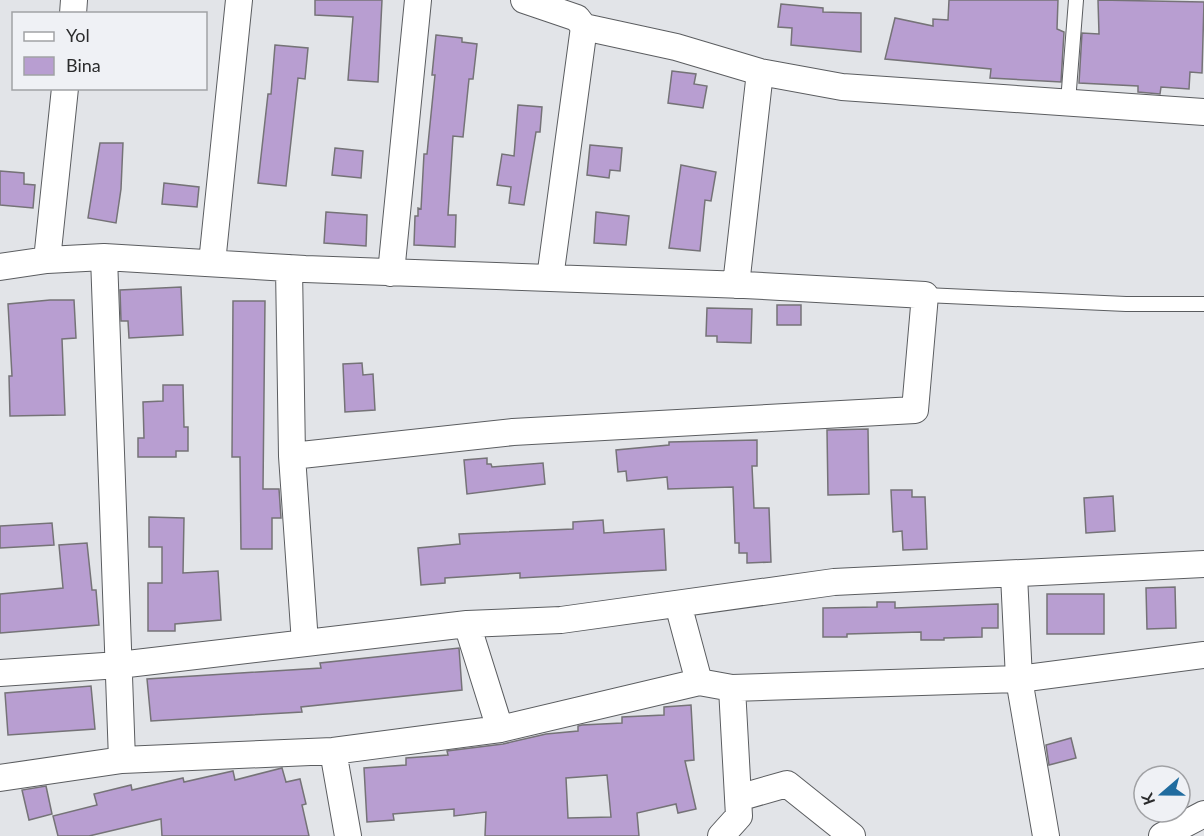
<svg xmlns="http://www.w3.org/2000/svg" width="1204" height="836" font-family="Lato,sans-serif">
	<style>
		.building { fill: #b89ed1; stroke: #757377; stroke-width: 1.5; fill-rule: evenodd }
		.lines { fill: none; stroke-linecap: round; stroke-linejoin: round }
		.service-casing { stroke: #5b5d60; stroke-width: 16 }
		.minor-casing { stroke: #5b5d60; stroke-width: 28 }
		.service { stroke: #fff; stroke-width: 14 }
		.minor { stroke: #fff; stroke-width: 26 }
	</style>
	<rect width="100%" height="100%" fill="#e2e4e8"/>
	<!-- building -->
	<path class="building" d="M315,0h67l-4,82 -30,-2 5,-63 -38,-2z
		M949,0h109l-1,29 7,3 -3,50 -71,-4 1,-9 -106,-10 10,-41 38,8v-7l15,1z
		M1098,0l106,2 -2,71 -12,-1 -1,17 -28,-2 -1,7 -22,-2v-6l-59,-3 3,-50 17,1z
		M781,4l42,4v4l38,1v39l-70,-7 1,-17 -14,-1z
		M436,35l26,3v4l15,2 -4,35h-4l-6,58 -10,-1 -5,79h8l-1,32 -41,-2 1,-29h3v-8l3,1 3,-55h3l8,-79h-3z
		M275,45l33,3 -3,31 -7,-1 -12,108 -28,-3 10,-89h3z
		M672,71l24,3 -2,10 13,2 -4,22 -35,-5z
		M518,105l24,2 -2,25h-4l-12,73 -15,-2 2,-16 -14,-2 5,-31 12,2z
		M100,143h23l-2,46 -5,34 -28,-5z
		M590,145l32,3 -2,23 -10,-1 -1,8 -22,-3z
		M335,148l28,3 -2,27 -29,-3z
		M681,165l35,7 -5,29 -6,-1 -5,51 -31,-3z
		M0,171l24,2v11l11,1 -2,23 -33,-3z
		M164,183l35,4 -2,20 -35,-3z
		M326,212l41,3 -1,31 -42,-3z
		M596,212l33,4 -3,29 -32,-2z
		M181,287l2,48 -54,3 -1,-17h-7l-1,-31z
		M50,300h24l2,38 -14,1 3,76 -55,1 -1,-40h3l-4,-72z
		M233,301h32l-2,188h16l2,29h-9v31h-31l-1,-92h-8z
		M777,305h24v20h-24z
		M707,308l45,1 -1,34 -34,-1v-6h-11z
		M362,363l1,12 10,-1 2,36 -30,2 -2,-48z
		M163,385h20l1,42h4v24h-12v6h-38v-19h6l-1,-36 20,-1z
		M868,429l1,65 -41,1 -1,-65z
		M757,440v26h-5l2,42h15l2,54 -24,1v-10h-8v-10h-4l-2,-56 -65,2 -1,-12 -40,4 -1,-10 -8,1 -2,-22 53,-5v-3z
		M487,458v6h4l1,3 51,-4 2,21 -78,10 -3,-34z
		M891,490h21v7h13l2,52 -24,1 -1,-19 -9,1z
		M1113,496l2,35 -29,2 -2,-35z
		M149,517l35,1 -1,55 35,-2 3,49 -46,4v7h-27v-48h14v-36h-13z
		M603,520l1,13 60,-4 2,41 -146,8v-5l-75,5v5l-24,2 -3,-37 42,-4 -1,-10 114,-5v-7z
		M52,523l2,22 -54,3v-22z
		M87,543l5,47h4l3,35 -99,8v-39l63,-6 -4,-43z
		M1175,587l1,41 -29,1 -1,-41z
		M1047,594h57v40h-57z
		M877,602h18v6l103,-4v24h-16v9l-38,1v2h-23v-8l-74,2v3h-24v-29l54,-1z
		M459,648l3,42 -161,17 1,5 -151,9 -4,-42 174,-11 -1,-5z
		M91,686l4,43 -87,6 -3,-42z
		M691,705l3,55 -9,1 11,48 -18,4 -2,-9 -39,9 2,23h-154l1,-24 -32,4v-7l-61,5 1,6 -27,2 -3,-54 42,-3v-7l42,-3 -1,-4 56,-7 43,-10 32,-3v-5l4,-1 40,-2v-6l42,-2v-8zM607,775l4,42 -43,1 -2,-40z
		M1071,738l5,20 -27,7 -3,-20z
		M282,768l4,14 14,-3 6,25 -4,1 7,31h-147l-1,-17 -72,17h-31l-5,-20 44,-11 -3,-11 37,-9 1,5 51,-12 1,4 49,-11 2,9z
		M46,786l6,28 -23,6 -7,-30z"/>
	<g class="lines">
		<defs>
			<path id="service" d="M1068,102l8,-102
				M925,295l201,9h78"/>
			<path id="minor" d="M524,0l53,18 7,9 92,20 84,25 82,15 362,25
				M73,14l1,-14
				M104,257l18,503
				M47,260l18,-172
				M212,263l27,-263
				M0,267l47,-7 57,-3 201,12 439,16 181,10 -10,115 -402,22 -221,24
				M289,268l3,188 13,187
				M391,273l27,-273
				M550,278l34,-251
				M736,285l24,-213
				M1014,575l5,104 27,157
				M678,604l21,78
				M467,624l33,105
				M0,673l119,-8 348,-41 94,-4 273,-38 370,-18
				M333,751l15,85
				M0,778l122,-18 211,-9 167,-22 199,-47 33,6 287,-9 185,-24
				M738,798l49,-14 65,52
				M721,836l18,-20 -7,-128
				M1162,836l42,-22"/>
		</defs>
		<!-- service casing -->
		<use href="#service" class="service-casing"/>
		<!-- minor casing -->
		<use href="#minor" class="minor-casing"/>
		<!-- service -->
		<use href="#service" class="service"/>
		<!-- minor -->
		<use href="#minor" class="minor"/>
	</g>
	<!-- legend -->
	<rect x="12" y="12" width="195" height="78" fill="#eff1f5" stroke="#a1a2a5" stroke-width="1.5"/>
	<rect x="24" y="32" width="30" height="9" fill="#ffffff" stroke="#a1a2a5" stroke-width="1.5"/>
	<text x="66" y="42" font-size="18" fill="#2b2c2d">Yol</text>
	<rect x="24" y="57" width="30" height="18" fill="#b89ed1" stroke="#a1a2a5" stroke-width="1.5"/>
	<text x="66" y="72" font-size="18" fill="#2b2c2d">Bina</text>
	<!-- north arrow -->
	<g transform="translate(1162 794) rotate(250)"><circle r="28" fill="#eff1f5" stroke="#a1a2a5" stroke-width="1.5"/>
	<path d="M0-4.5L10 22L0 15L-10 22Z" fill="#206c9f"/>
	<text y="-9" font-size="16" font-weight="bold" text-anchor="middle" fill="#2b2c2d">K</text>
	</g>
</svg>
